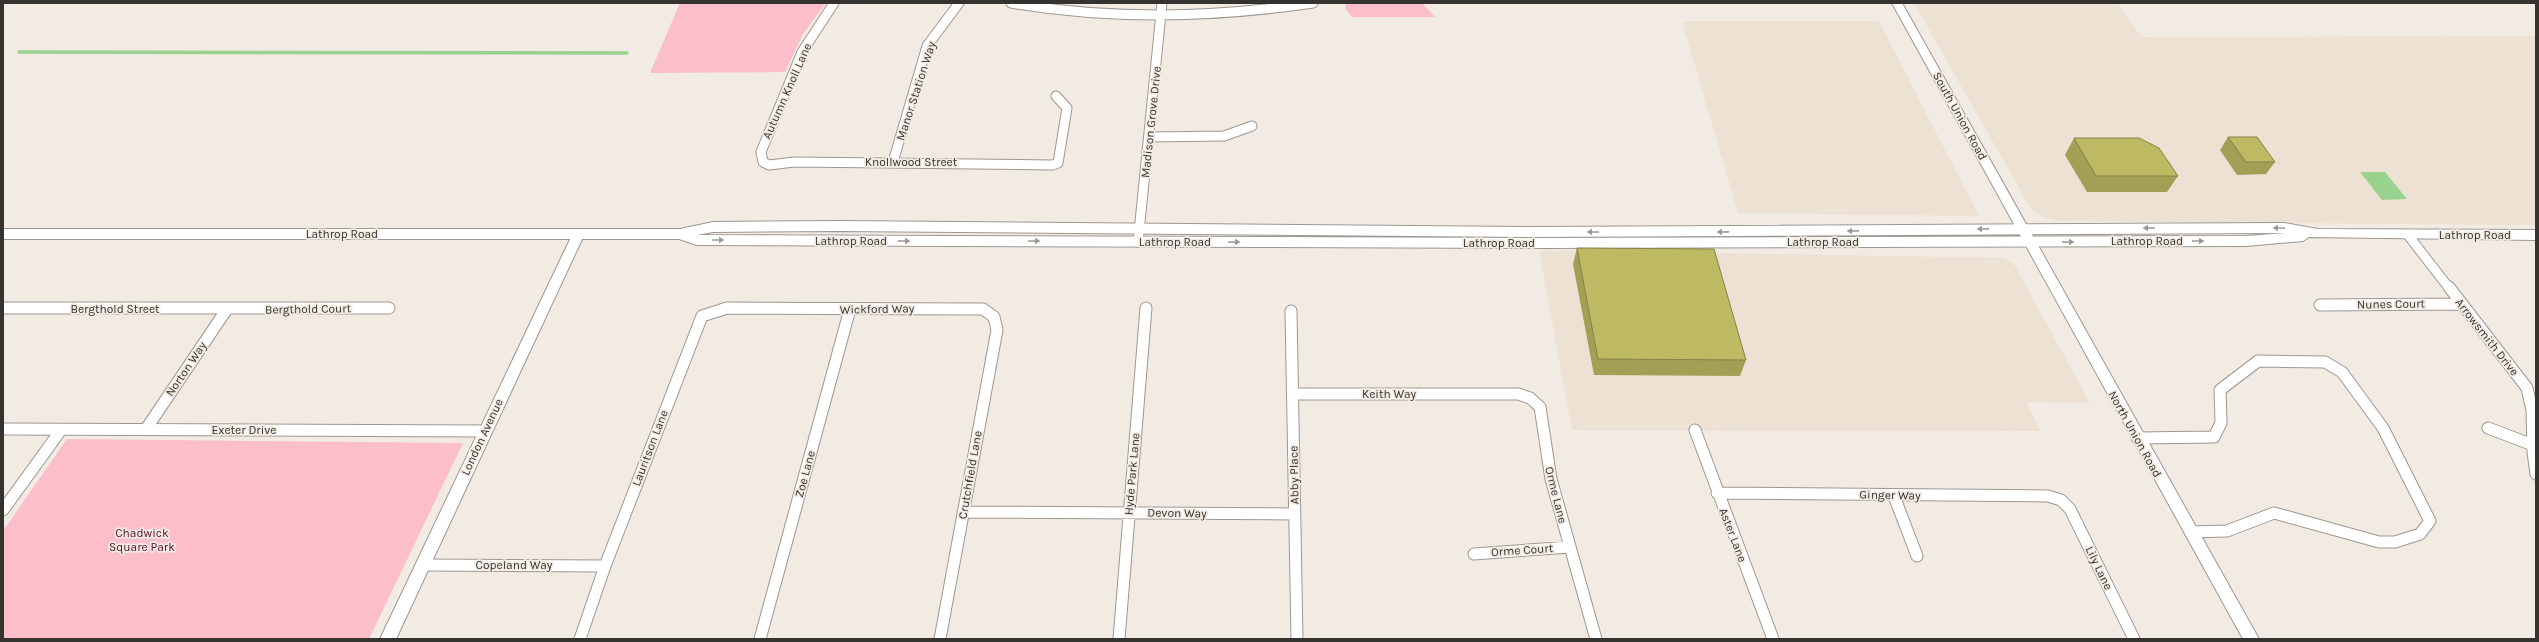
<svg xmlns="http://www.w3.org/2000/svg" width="2539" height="642" font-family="Karla,sans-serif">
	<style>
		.built { fill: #ede1d3 }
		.green { fill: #fbbeca }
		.water { fill: #99d28e }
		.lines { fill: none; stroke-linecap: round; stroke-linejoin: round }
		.stream { stroke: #99d28e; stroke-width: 3.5 }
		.minor-far1-casing { stroke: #9d9790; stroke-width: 11 }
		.minor-casing { stroke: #9d9790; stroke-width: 13 }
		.tertiary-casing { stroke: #9d9790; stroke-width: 2 }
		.secondary-casing { stroke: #9d9790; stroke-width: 2 }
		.minor-far1 { stroke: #fff; stroke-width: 9 }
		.minor { stroke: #fff; stroke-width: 11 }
		.tertiary { fill: #fff; fill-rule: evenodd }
		.secondary { fill: #fff; fill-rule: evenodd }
		.wall { fill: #a3a056 }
		.building { fill: #beba64; stroke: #858246 }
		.oneway { fill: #9a9998 }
		.labels { text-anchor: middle; stroke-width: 3.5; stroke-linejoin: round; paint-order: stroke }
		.street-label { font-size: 12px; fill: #353330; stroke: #f1ebe3 }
		.park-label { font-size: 12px; fill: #580827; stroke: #f1ebe3 }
	</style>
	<rect width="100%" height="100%" fill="#f1ebe3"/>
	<!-- built -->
	<path class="built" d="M1914,3h203l24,34 395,-1v189l-478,-4 -16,-4 -11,-8z
		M1682,21h197l100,195 -241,-3z
		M1539,250l465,8 10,6 76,139 -63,-1 13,29 -468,-1z"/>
	<!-- green -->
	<path class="green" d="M680,3h146l-23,31 -18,38 -135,1z
		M1346,3h76l13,14h-83l-7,-9z
		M67,439l396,4 -94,196h-366v-108z"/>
	<!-- water -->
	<path class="water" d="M2360,172h25l22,27 -25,1z"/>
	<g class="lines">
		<!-- stream -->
		<path class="stream" d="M19,52l608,1"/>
		<defs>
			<path id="minor-far1" d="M834,3l-32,49 -41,100 2,10 6,3 25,-3 259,3 5,-2 9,-55 -11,-12
				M1011,3c101,17 201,15 302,0
				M1150,137l74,-1 28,-10
				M893,162l34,-116 32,-43
				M2408,235l41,53
				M1138,242l24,-239"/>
			<path id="minor" d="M2449,287l78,101 5,22 1,42 3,22
				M2320,305l141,-1
				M3,308h386
				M1291,311l6,328
				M1293,394h225l12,4 10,9 11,72 45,160
				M2488,428l45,17
				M3,429l482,2
				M146,429l81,-120
				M1695,430l78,209
				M2137,438l77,-1 7,-14 -1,-33 38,-29 67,1 17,10 41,56 47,93 -10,13 -25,8h-16l-105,-29 -47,18 -37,1
				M1717,493l331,3 13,4 9,9 64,130
				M1894,496l23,60
				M3,510l58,-80
				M963,512l331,2
				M1474,554l96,-7
				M423,565l182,1
				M580,639l25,-73 97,-250 25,-8 256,1 11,8 3,13 -57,309
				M760,639l90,-330
				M1119,639l27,-331"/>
			<path id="tertiary" d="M1892,3h10l357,636h-16z
				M578,231l6,4 -188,404h-16l192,-404z"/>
			<path id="secondary" d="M839,221l694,6 751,-4 34,6 218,1v10l-227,-3 -6,4 -57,5 -700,2 -849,-3 -18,-6h-676v-10h677l33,-7zM839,231l694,6 753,-4 -40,3 -700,2 -849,-3 16,-3z"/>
		</defs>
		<!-- minor-far1 casing -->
		<use href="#minor-far1" class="minor-far1-casing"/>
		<!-- minor casing -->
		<use href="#minor" class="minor-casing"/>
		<!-- tertiary casing -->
		<use href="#tertiary" class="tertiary-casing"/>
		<!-- secondary casing -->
		<use href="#secondary" class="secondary-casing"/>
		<!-- minor-far1 -->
		<use href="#minor-far1" class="minor-far1"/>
		<!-- minor -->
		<use href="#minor" class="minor"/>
		<!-- tertiary -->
		<use href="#tertiary" class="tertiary"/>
		<!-- secondary -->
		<use href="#secondary" class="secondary"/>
	</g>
	<!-- wall -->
	<path class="wall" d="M2228,137l47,25 -9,12 -29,1 -17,-25z
		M2074,138l104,38 -11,16h-80l-22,-37z
		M1577,248l169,112 -6,16 -146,-1 -21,-111z"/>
	<!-- building -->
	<path class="building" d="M2228,137h29l18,25h-29z
		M2074,138h65l20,10 19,28h-82z
		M1577,248l137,1 32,111 -148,-1z"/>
	<!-- one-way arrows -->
	<defs><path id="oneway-solid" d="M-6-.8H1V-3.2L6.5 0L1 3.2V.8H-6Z"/></defs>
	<g class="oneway">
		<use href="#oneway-solid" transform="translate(2149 228) rotate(180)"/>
		<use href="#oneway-solid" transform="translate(2279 228) rotate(-178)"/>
		<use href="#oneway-solid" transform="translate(1983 229) rotate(179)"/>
		<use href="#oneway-solid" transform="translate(1853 231) rotate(179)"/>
		<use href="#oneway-solid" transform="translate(1593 232) rotate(180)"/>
		<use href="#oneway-solid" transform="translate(1723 232) rotate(179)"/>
		<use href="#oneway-solid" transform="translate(718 240)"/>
		<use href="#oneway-solid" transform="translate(904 241)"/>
		<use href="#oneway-solid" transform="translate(1034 241)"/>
		<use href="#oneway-solid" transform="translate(2198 241)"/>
		<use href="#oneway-solid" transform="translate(1234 242)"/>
		<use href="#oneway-solid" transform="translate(2068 242)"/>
	</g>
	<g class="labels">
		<!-- street labels -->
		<g class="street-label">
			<text transform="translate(787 91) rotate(-66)" y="4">Autumn Knoll Lane</text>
			<text transform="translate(916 91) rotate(-72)" y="4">Manor Station Way</text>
			<text transform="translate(1960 116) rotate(61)" y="4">South Union Road</text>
			<text transform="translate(1151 122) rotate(-84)" y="4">Madison Grove Drive</text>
			<text x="911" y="166">Knollwood Street</text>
			<text x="342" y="238">Lathrop Road</text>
			<text x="2475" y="239">Lathrop Road</text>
			<text x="851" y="245">Lathrop Road</text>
			<text x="2147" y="245">Lathrop Road</text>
			<text x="1175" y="246">Lathrop Road</text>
			<text x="1823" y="246">Lathrop Road</text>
			<text x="1499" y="247">Lathrop Road</text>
			<text transform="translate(2391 304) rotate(-1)" y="4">Nunes Court</text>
			<text x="115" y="313">Bergthold Street</text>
			<text transform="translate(308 309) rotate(-1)" y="4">Bergthold Court</text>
			<text transform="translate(877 309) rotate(-1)" y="4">Wickford Way</text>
			<text transform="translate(2487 337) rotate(52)" y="4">Arrowsmith Drive</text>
			<text transform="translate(186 369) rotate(-56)" y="4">Norton Way</text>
			<text x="1389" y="398">Keith Way</text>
			<text x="244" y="434">Exeter Drive</text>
			<text transform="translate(2135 434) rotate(61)" y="4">North Union Road</text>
			<text transform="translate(482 437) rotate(-65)" y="4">London Avenue</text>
			<text transform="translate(650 448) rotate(-69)" y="4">Lauritson Lane</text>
			<text transform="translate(805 474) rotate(-75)" y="4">Zoe Lane</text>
			<text transform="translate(1132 474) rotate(-85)" y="4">Hyde Park Lane</text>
			<text transform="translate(970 475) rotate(-80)" y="4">Crutchfield Lane</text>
			<text transform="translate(1294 475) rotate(-91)" y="4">Abby Place</text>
			<text transform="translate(1556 495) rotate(76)" y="4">Orme Lane</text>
			<text transform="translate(1890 495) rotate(1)" y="4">Ginger Way</text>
			<text transform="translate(1177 513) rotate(1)" y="4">Devon Way</text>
			<text transform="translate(1733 535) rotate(69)" y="4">Aster Lane</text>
			<text transform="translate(1522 550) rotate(-4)" y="4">Orme Court</text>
			<text x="514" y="569">Copeland Way</text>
			<text transform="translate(2099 568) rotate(64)" y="4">Lily Lane</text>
		</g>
		<!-- park labels -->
		<g class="park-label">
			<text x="142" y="537">Chadwick<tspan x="142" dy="14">Square Park</tspan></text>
		</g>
	</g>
	<!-- border -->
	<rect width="2539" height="642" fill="none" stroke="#353330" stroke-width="8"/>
</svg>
